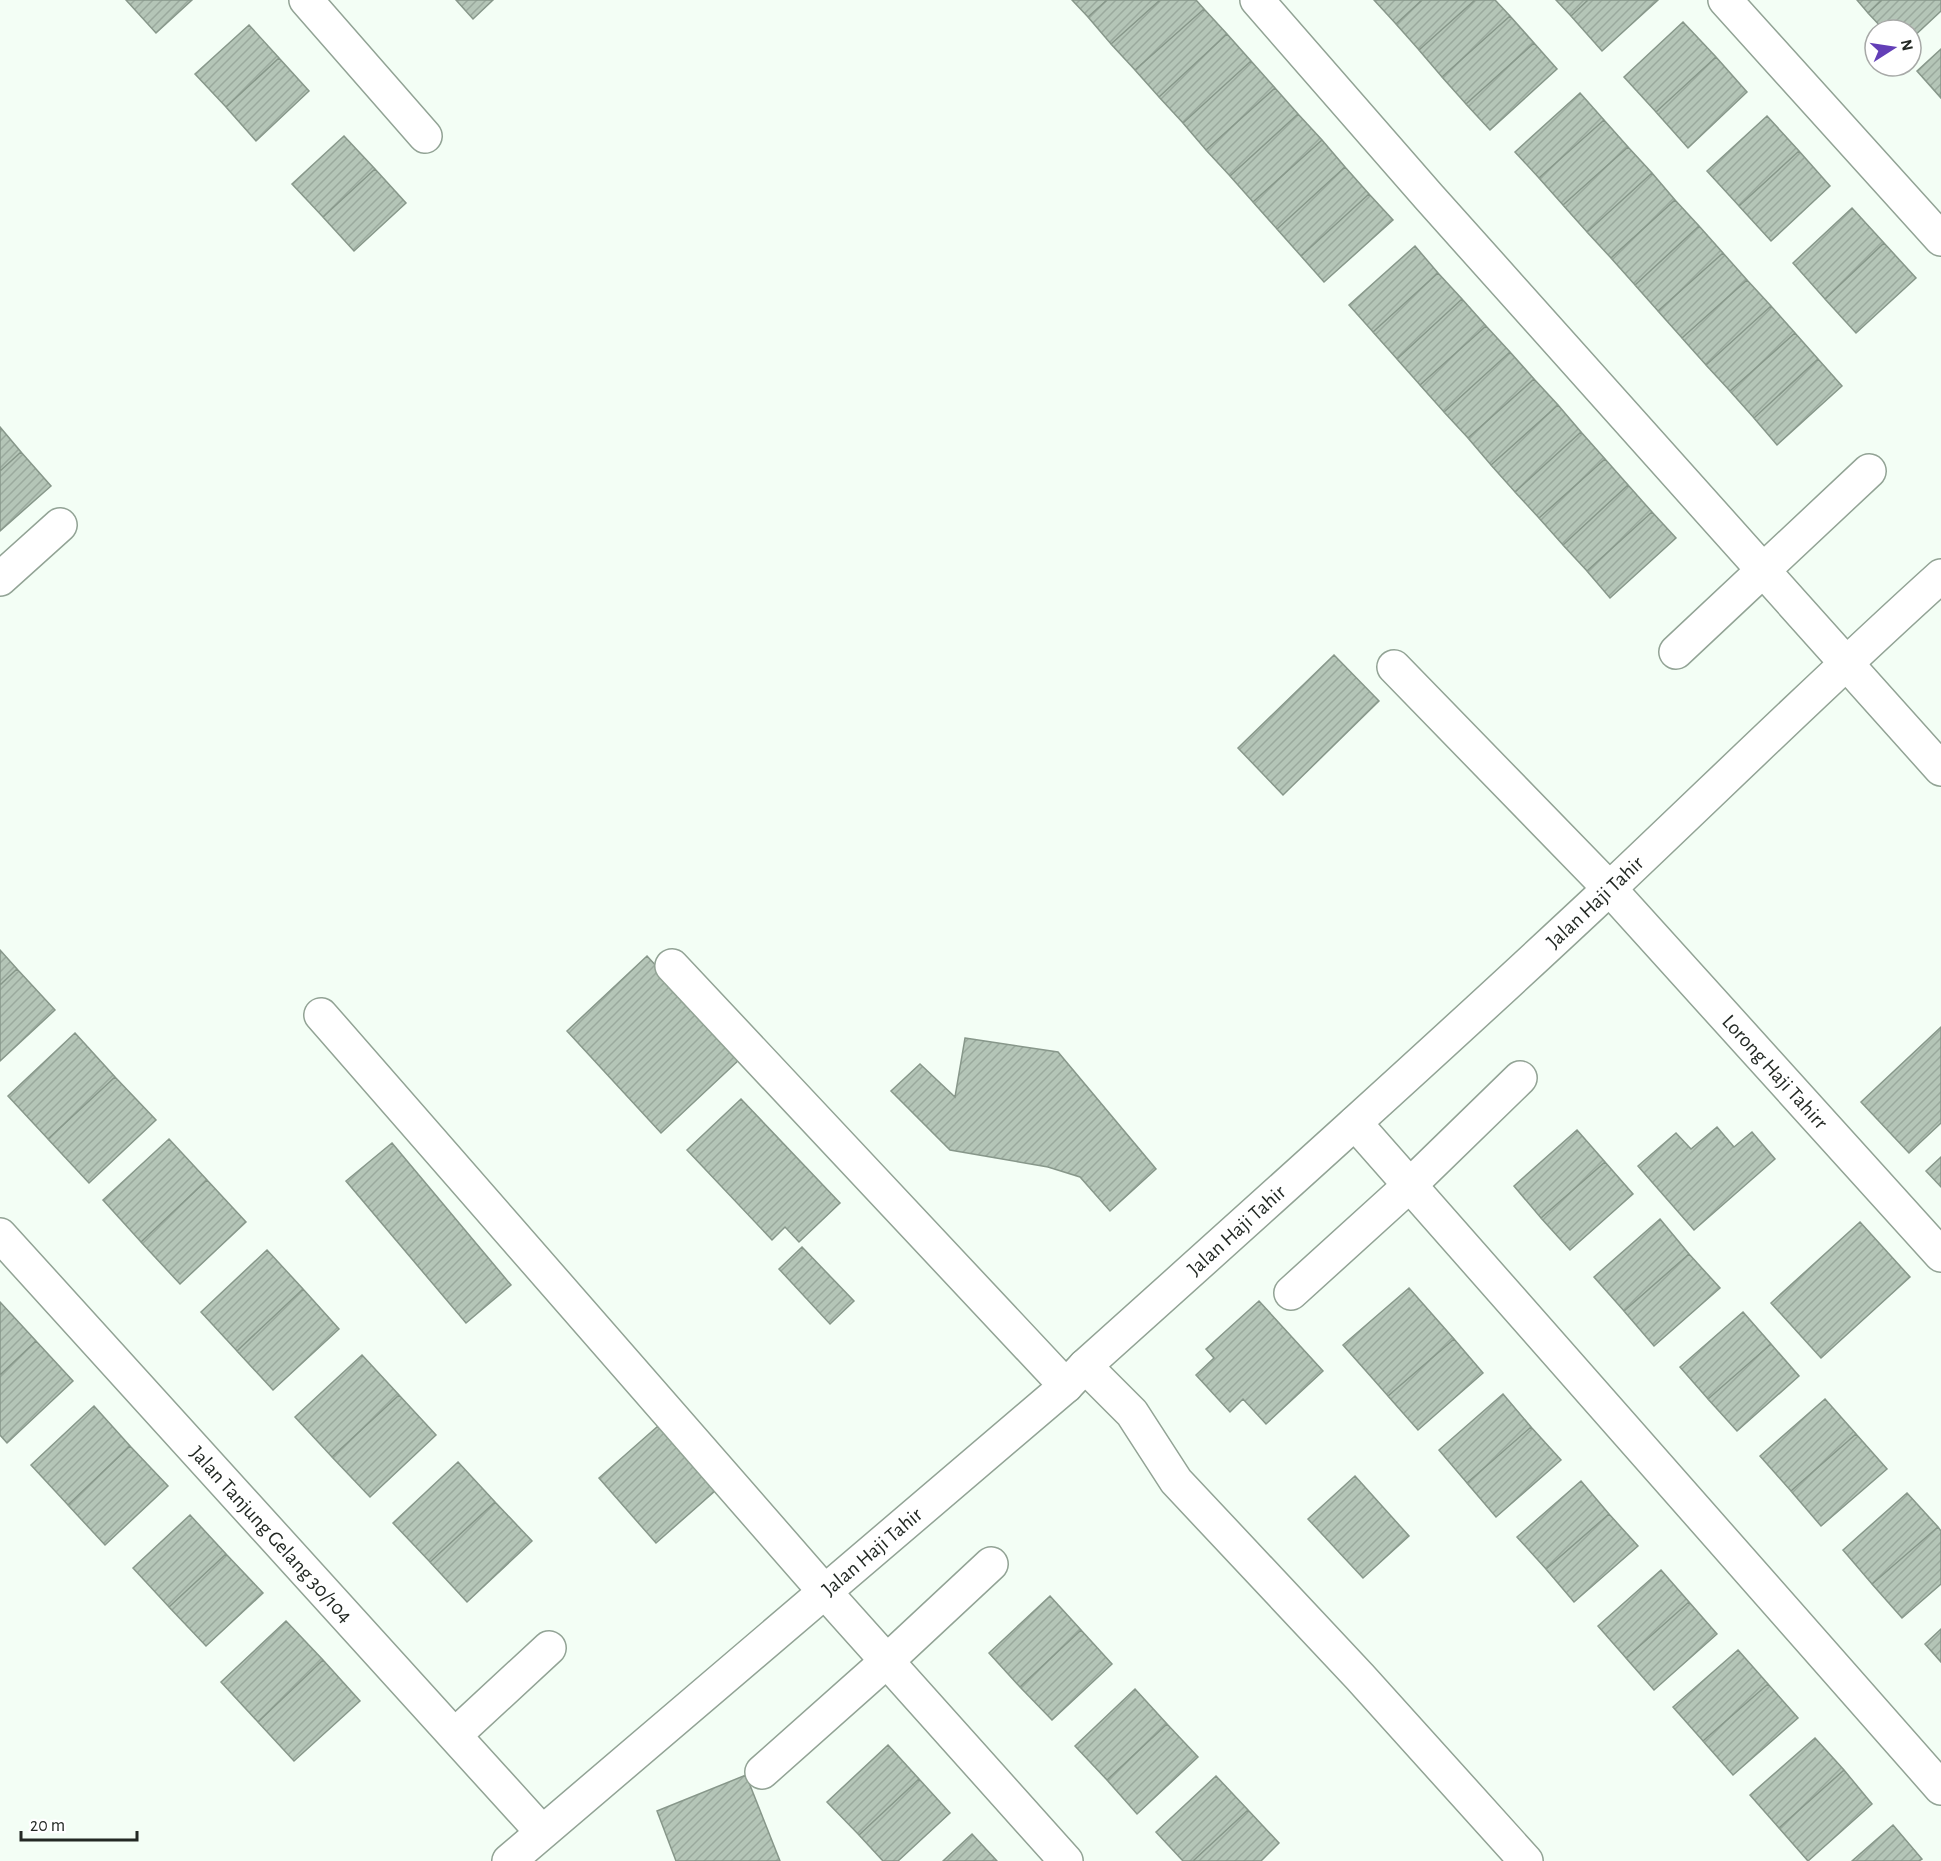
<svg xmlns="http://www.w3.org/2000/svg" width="1941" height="1861" font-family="'Alegreya Sans',sans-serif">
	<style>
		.building { fill: url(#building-hatch); stroke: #87978a; stroke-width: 1.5 }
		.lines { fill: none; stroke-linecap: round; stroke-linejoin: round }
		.minor-casing { stroke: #92a395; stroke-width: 36 }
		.minor { stroke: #fff; stroke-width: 33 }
		.labels { text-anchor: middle; stroke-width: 4.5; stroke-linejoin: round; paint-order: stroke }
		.street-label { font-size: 21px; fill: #232924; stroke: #fff }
	</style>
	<defs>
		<pattern id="building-hatch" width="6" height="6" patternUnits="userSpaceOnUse" patternTransform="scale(1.5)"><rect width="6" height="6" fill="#b4c5b7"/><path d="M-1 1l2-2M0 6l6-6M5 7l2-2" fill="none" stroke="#9aa99d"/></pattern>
	</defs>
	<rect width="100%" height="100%" fill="#f3fef5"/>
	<!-- building -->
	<path class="building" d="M126,0h66l-36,33z
		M456,0h37l-20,19z
		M1072,0h35l-19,17z
		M1107,0h53l-49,44 -23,-27z
		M1160,0h36l8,9 -69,61 -24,-26z
		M1374,0h48l-26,24z
		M1422,0h53l-56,50 -23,-26z
		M1475,0h20l15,16 -68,61 -23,-27z
		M1556,0h32l-17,16z
		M1588,0h70l-56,51 -31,-35z
		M1857,0h25l-14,13z
		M1882,0h59v11l-30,28v-9h-27l-16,-17z
		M1204,9l23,25 -68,63 -24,-27z
		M1510,16l24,27 -68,61 -24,-27z
		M1683,22l33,35 -60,55 -32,-35z
		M249,25l30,33 -53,49 -31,-33z
		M1227,34l24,27 -68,62 -24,-26z
		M1534,43l23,26 -67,61 -24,-26z
		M1941,49v49l-24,-27z
		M1716,57l31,35 -59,56 -32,-36z
		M279,58l30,33 -53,50 -30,-34z
		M1251,61l24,27 -69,62 -23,-27z
		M1275,88l23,26 -68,62 -24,-26z
		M1580,93l24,27 -65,58 -24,-26z
		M1298,114l24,26 -69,62 -23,-26z
		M1767,116l32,35 -60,55 -32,-35z
		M1604,120l24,27 -65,58 -24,-27z
		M344,136l31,33 -52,48 -31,-33z
		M1322,140l23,27 -68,62 -24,-27z
		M1628,147l24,26 -65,59 -24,-27z
		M1799,151l31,35 -59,55 -32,-35z
		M1345,167l24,27 -68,62 -24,-27z
		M375,169l31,34 -52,48 -31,-34z
		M1652,173l23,27 -64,58 -24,-26z
		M1369,194l24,26 -69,62 -23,-26z
		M1675,200l24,26 -64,59 -24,-27z
		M1852,208l32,35 -59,56 -32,-36z
		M1699,226l24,27 -65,58 -23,-26z
		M1884,243l32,35 -60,55 -31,-34z
		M1415,246l23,27 -65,59 -24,-27z
		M1723,253l24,27 -65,58 -24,-27z
		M1438,273l24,26 -65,60 -24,-27z
		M1747,280l24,26 -65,59 -24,-27z
		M1462,299l24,27 -66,59 -23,-26z
		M1771,306l24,27 -65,58 -24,-26z
		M1486,326l24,26 -66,60 -24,-27z
		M1795,333l23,26 -64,59 -24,-27z
		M1510,352l24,27 -66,59 -24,-26z
		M1818,359l24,27 -65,59 -23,-27z
		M1534,379l24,26 -67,60 -23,-27z
		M1558,405l23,27 -66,60 -24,-27z
		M0,427l21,25 -21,19z
		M1581,432l24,27 -66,59 -24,-26z
		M21,452l30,34 -51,45v-60z
		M1605,459l23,26 -65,60 -24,-27z
		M1628,485l24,27 -65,59 -24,-26z
		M1652,512l24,26 -66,60 -23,-27z
		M1334,655l45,46 -96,94 -45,-47z
		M0,950l17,19 -17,16z
		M647,956l94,102 -80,75 -94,-102z
		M17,969l38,41 -55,51v-76z
		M1941,1027v96l-32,30 -48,-51z
		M75,1033l40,44 -67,62 -40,-43z
		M965,1038l93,14 98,117 -46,42 -30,-34 -32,-10 -98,-17 -59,-59 29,-27 35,33z
		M115,1077l41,43 -67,63 -41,-44z
		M741,1099l99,104 -41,39 -14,-15 -13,13 -85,-90z
		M1717,1127l17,20 18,-15 23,27 -81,71 -56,-64 38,-33 15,16z
		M1577,1130l28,32 -64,56 -27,-32z
		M169,1139l38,41 -66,62 -38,-42z
		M392,1143l119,142 -45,38 -120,-142z
		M1941,1157v30l-15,-16z
		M1605,1162l28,32 -63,56 -29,-32z
		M207,1180l39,42 -66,62 -39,-42z
		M1660,1219l29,35 -65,57 -30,-34z
		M1860,1222l50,55 -89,81 -50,-55z
		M802,1247l52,54 -24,23 -51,-55z
		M267,1250l36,39 -66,62 -36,-39z
		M1689,1254l31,34 -66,58 -30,-35z
		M1409,1288l45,51 -66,57 -45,-51z
		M303,1289l36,40 -66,61 -36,-39z
		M1259,1301l64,70 -57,53 -23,-25 -13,13 -34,-37 18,-17 -8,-9z
		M0,1302l36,39 -36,34z
		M1743,1312l28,32 -63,55 -28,-32z
		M1454,1339l29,34 -65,57 -30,-34z
		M36,1341l37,40 -66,62 -7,-8v-60z
		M1771,1344l28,32 -62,55 -29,-32z
		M362,1355l37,40 -67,62 -37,-40z
		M1503,1394l28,33 -64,56 -28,-33z
		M399,1395l37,40 -66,62 -38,-40z
		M1825,1399l31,35 -65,57 -31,-35z
		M94,1406l36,40 -62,59 -37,-40z
		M658,1426l57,65 -59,52 -57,-65z
		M1531,1427l30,33 -65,57 -29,-34z
		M1856,1434l31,35 -66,57 -30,-35z
		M130,1446l38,40 -63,59 -37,-40z
		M458,1462l37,40 -65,60 -37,-39z
		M1355,1476l54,60 -46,42 -55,-59z
		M1581,1481l28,33 -63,55 -29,-32z
		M1907,1493l31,34 -66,57 -29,-34z
		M495,1502l37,39 -65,61 -37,-40z
		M1609,1514l29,32 -64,56 -28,-33z
		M190,1515l36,39 -57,53 -36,-39z
		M1938,1527l3,4v53l-39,34 -30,-34z
		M226,1554l37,39 -57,53 -37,-39z
		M1661,1570l28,32 -63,56 -28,-32z
		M1050,1596l31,34 -61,57 -31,-34z
		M1689,1602l28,32 -63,56 -28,-32z
		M286,1621l37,39 -65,62 -37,-40z
		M1941,1629v33l-16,-18z
		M1081,1630l31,34 -60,56 -32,-33z
		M1738,1650l30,34 -65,57 -30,-34z
		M323,1660l37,41 -66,60 -36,-39z
		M1768,1684l30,34 -65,57 -30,-34z
		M1135,1689l32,35 -60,56 -32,-34z
		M1167,1724l31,33 -61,57 -30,-34z
		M1815,1738l29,32 -65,58 -29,-33z
		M888,1745l31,34 -60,56 -32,-33z
		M1844,1770l28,34 -64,57 -29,-33z
		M746,1775l34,86h-104l-19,-50z
		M1216,1776l32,34 -55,51h-10l-27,-29z
		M919,1779l31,34 -52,48h-15l-24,-26z
		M1248,1810l31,33 -18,18h-68z
		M1893,1825l29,34 -3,2h-67z
		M972,1834l25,27h-54z"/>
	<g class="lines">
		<defs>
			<g id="minor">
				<path d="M306,0l119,136"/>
				<path d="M1257,0l172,197 512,572"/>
				<path d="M1725,0l216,239"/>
				<path d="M0,579l60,-54"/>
				<path d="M1676,652l193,-181"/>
				<path id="s1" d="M1394,667l215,221 332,367"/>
				<path d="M672,966l394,420"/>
				<path d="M321,1015l504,577 241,269"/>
				<path d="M1355,1123l586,665"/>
				<path id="s2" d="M0,1235l542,597"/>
				<path d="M1291,1293l119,-108 110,-107"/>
				<path d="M1085,1366l47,47 44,68 184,196 166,184"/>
				<path d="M455,1735l94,-87"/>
				<path d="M762,1772l126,-112 103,-96"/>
				<path id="s3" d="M509,1861l557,-475 19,-20c176,-158 352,-316 524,-477 111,-105 219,-211 332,-313"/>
			</g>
		</defs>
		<!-- minor casing -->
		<use href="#minor" class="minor-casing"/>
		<!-- minor -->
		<use href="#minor" class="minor"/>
	</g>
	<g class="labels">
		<!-- street labels -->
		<g class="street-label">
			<text dy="7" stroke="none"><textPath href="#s3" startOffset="1449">Jalan Haji Tahir</textPath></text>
			<text dy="7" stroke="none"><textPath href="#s1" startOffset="556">Lorong Haji Tahirr</textPath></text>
			<text dy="7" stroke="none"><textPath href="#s3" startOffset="963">Jalan Haji Tahir</textPath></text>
			<text dy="7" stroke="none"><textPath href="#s2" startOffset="404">Jalan Tanjung Gelang 30/104</textPath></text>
			<text dy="7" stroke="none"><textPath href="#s3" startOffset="477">Jalan Haji Tahir</textPath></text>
		</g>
	</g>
	<!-- north arrow -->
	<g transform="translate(1893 48) rotate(78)"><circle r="28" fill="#ffffff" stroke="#a7a9a7" stroke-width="1.5"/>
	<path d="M0-4.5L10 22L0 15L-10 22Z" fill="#633fb7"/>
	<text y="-9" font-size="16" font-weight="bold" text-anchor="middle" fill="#232924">N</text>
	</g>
	<!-- scale -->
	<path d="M21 1831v9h116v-9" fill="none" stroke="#232924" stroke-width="3"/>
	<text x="30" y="1831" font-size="18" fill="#232924" stroke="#ffffff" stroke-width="4.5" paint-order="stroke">20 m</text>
</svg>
